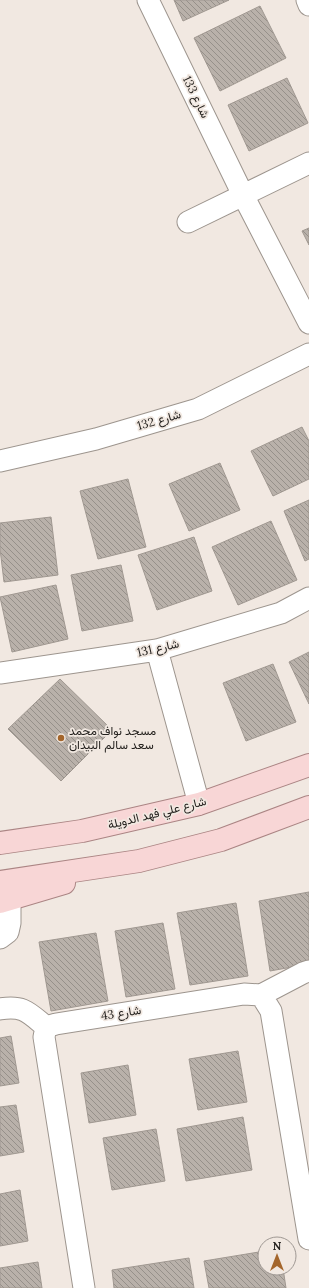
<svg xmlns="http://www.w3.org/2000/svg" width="309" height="1288" font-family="Lora,Vazirmatn,serif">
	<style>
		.building { fill: url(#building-back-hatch); stroke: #a09891 }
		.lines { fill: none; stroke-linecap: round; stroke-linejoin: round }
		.minor-casing { stroke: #9d958e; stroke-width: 23 }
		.major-casing { stroke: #ab8584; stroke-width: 24 }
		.minor { stroke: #fff; stroke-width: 21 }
		.major { stroke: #f8d6d6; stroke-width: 22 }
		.poi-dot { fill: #a4662c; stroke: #f1e8e1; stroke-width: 1.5 }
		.labels { text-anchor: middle; stroke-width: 3.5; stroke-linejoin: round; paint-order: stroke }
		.street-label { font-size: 12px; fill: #24211e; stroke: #f1e8e1 }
		.poi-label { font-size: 12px; fill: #24211e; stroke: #f1e8e1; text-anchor: start }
	</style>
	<defs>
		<pattern id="building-back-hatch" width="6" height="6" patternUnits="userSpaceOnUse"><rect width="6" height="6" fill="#b9b1aa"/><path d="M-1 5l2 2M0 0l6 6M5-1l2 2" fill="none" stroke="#96908a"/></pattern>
	</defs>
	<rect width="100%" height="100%" fill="#f1e8e1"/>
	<!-- building -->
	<path class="building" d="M174,0h55l-46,21z
		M260,6l26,52 -66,33 -26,-53z
		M287,78l21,45 -59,28 -21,-46z
		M309,228v17l-7,-14z
		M302,427l7,14v38l-36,17 -22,-45z
		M220,463l20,47 -51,21 -20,-47z
		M128,479l18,68 -48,12 -18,-68z
		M309,500v59l-4,2 -21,-50z
		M51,517l7,58 -54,7 -4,-33v-26z
		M271,521l26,59 -59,25 -26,-58z
		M194,537l18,54 -55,19 -19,-55z
		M121,565l12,56 -51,10 -11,-56z
		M56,585l12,54 -56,13 -12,-55z
		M309,652v52l-20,-42z
		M273,664l23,58 -50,19 -23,-58z
		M60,679l52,51 -51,51 -53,-52z
		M309,892v72l-39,7 -11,-70z
		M236,903l12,73 -58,9 -13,-72z
		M163,923l12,66 -49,8 -11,-66z
		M96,933l12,68 -57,10 -12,-69z
		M11,1036l8,47 -19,3v-48z
		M238,1051l9,51 -49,8 -9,-51z
		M128,1065l8,50 -47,8 -8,-50z
		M16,1105l8,47 -24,4v-49z
		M243,1117l9,53 -66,11 -9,-52z
		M156,1129l9,52 -53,9 -9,-52z
		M20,1190l8,51 -28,5v-52z
		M265,1251v17h18l3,20h-77l-5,-27z
		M189,1258l5,30h-80l-2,-18z
		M38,1262l4,26h-42v-20z"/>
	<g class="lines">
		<defs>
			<path id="minor" d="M148,0l95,195 66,128
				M307,0l2,5
				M188,222l121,-59
				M0,461l96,-22 102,-30 111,-55
				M157,650l42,154
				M0,673l157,-23 124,-37 28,-15
				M0,938l8,-6 2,-9v-24
				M261,995l10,16 38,228
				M261,995l42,-22 6,-2
				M0,1009c24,-4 29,4 46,18
				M46,1027l-2,10 40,251
				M46,1027l10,-3 188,-30 17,1"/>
			<path id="major" d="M0,843l82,-12 117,-27 110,-39
				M0,882l139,-21 82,-21 88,-33
				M0,902l64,-19"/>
		</defs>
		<!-- minor casing -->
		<use href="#minor" class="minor-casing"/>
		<!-- major casing -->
		<use href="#major" class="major-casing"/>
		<!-- minor -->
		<use href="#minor" class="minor"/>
		<!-- major -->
		<use href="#major" class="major"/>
	</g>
	<!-- markers -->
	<circle class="poi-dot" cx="61" cy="738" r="4"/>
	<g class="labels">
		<!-- street labels -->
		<g class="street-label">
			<text transform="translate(196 97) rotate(64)" y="4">شارع 133</text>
			<text transform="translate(159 420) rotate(-16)" y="4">شارع 132</text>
			<text transform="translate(158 648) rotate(-13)" y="4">شارع 131</text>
			<text transform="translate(157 813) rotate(-14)" y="4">شارع علي فهد الدويلة</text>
			<text transform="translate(121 1013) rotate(-9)" y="4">شارع 43</text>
		</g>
		<!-- poi labels -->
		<g class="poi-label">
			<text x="69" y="735">مسجد نواف محمد<tspan x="69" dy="14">سعد سالم البيدان</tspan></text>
		</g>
	</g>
	<!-- north arrow -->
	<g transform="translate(277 1256)"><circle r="19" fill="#f1e8e1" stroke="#9f9893"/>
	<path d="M0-3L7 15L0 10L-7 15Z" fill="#a4662c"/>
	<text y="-6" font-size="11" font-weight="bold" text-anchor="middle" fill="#24211e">N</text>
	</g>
</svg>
